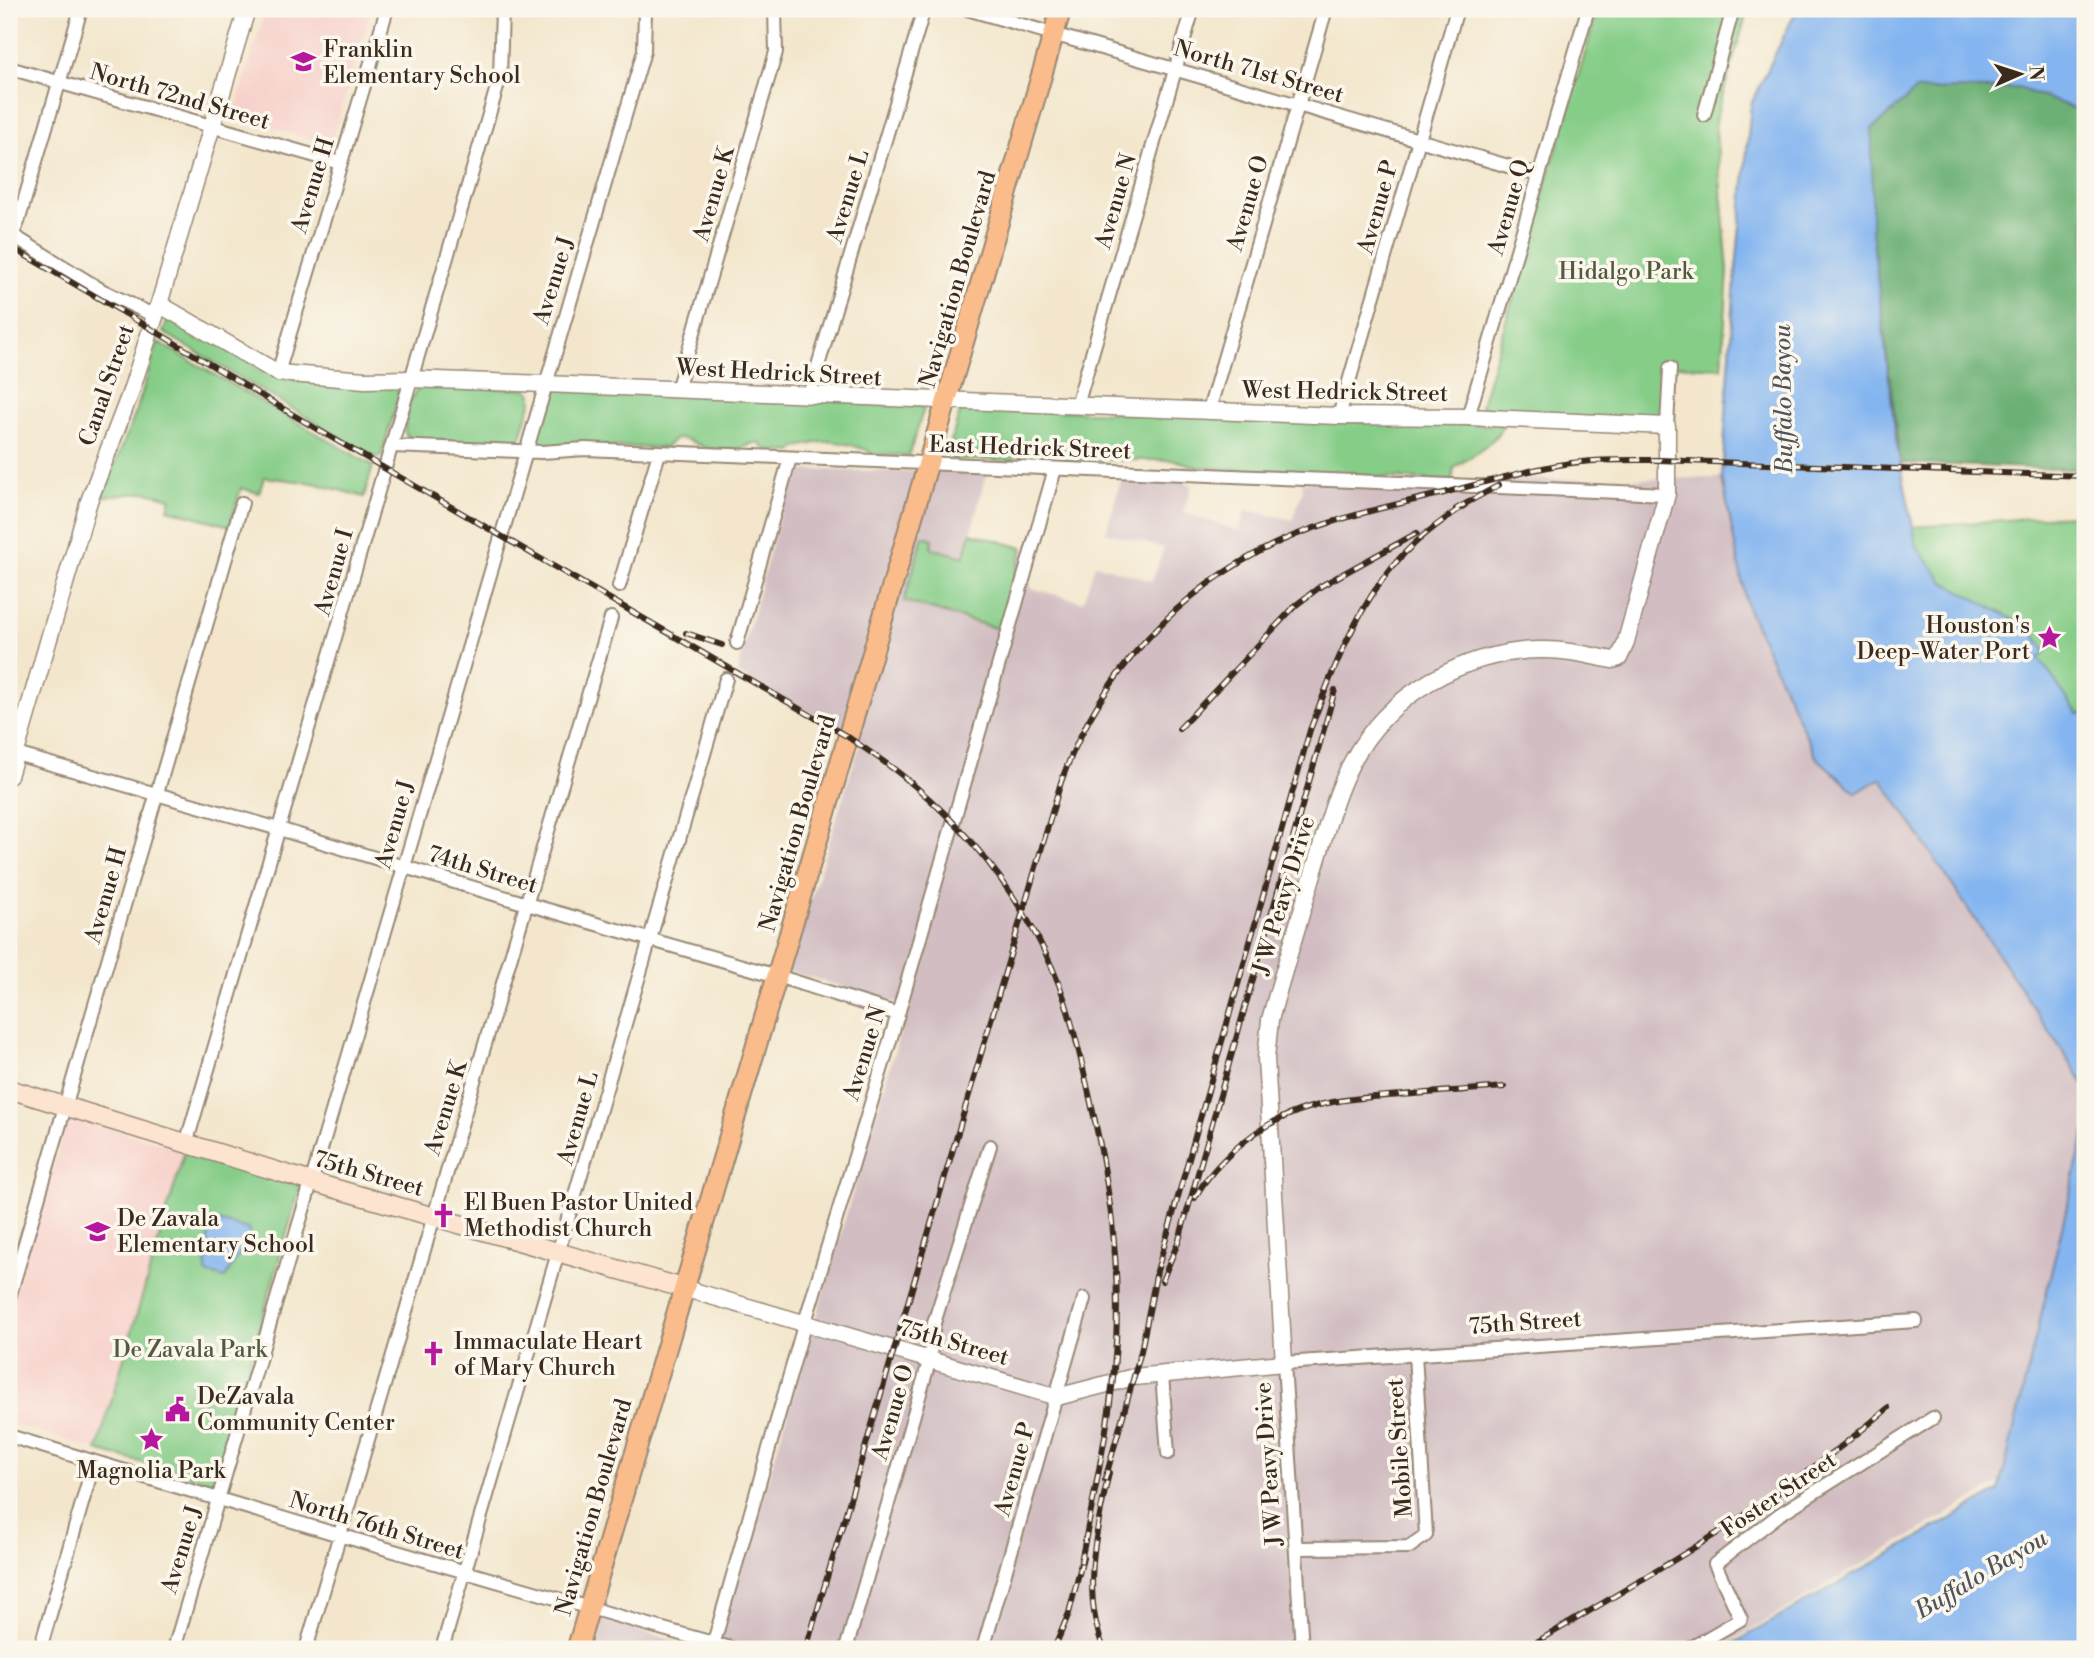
<svg xmlns="http://www.w3.org/2000/svg" width="2094" height="1658" font-family="'Libre Bodoni',serif">
	<style>
		.built { fill: #f7d0ca }
		.industrial { fill: #d2bec2 }
		.green { fill: #86cd88; stroke: #607c53; stroke-width: 2 }
		.forest { fill: #6cb074; stroke: #546d49; stroke-width: 2 }
		.water { fill: #84b5f0; stroke: #607087; stroke-width: 2 }
		.lines { fill: none; stroke-linecap: round; stroke-linejoin: round }
		.minor-casing { stroke: #978875; stroke-width: 16 }
		.tertiary-casing { stroke: #978875; stroke-width: 19 }
		.secondary-casing { stroke: #978875; stroke-width: 21 }
		.primary-casing { stroke: #978875; stroke-width: 23 }
		.minor { stroke: #fff; stroke-width: 12 }
		.tertiary { stroke: #fff; stroke-width: 16 }
		.secondary { stroke: #fde4d1; stroke-width: 18 }
		.primary { stroke: #fabc8b; stroke-width: 19 }
		.rail-casing { stroke: #3b2a1e; stroke-width: 6 }
		.rail { stroke: #fbf7ec; stroke-width: 3.5; stroke-dasharray: 10; stroke-linecap: butt }
		.labels { text-anchor: middle; stroke-width: 7; stroke-linejoin: round; paint-order: stroke }
		.poi-label { font-size: 23px; fill: #3b2a1e; stroke: #fbf7ec; text-anchor: start }
		.street-label { font-size: 23px; fill: #3b2a1e; stroke: #fbf7ec }
		.park-label { font-size: 23px; fill: #525b3e; stroke: #fbf7ec }
		.water-label { font-size: 24px; font-style: italic; fill: #51545d; stroke: #fbf7ec }
	</style>
	<rect width="100%" height="100%" fill="#fbf7ec"/>
	<filter id="ink" filterUnits="userSpaceOnUse"><feTurbulence type="fractalNoise" baseFrequency=".0143" numOctaves="2"/><feDisplacementMap in="SourceGraphic" scale="14" xChannelSelector="R" yChannelSelector="G"/><feConvolveMatrix kernelMatrix="1 2 1 2 8 2 1 2 1" color-interpolation-filters="sRGB"/></filter>
	<filter id="wash" filterUnits="userSpaceOnUse"><feTurbulence type="fractalNoise" baseFrequency=".00686" numOctaves="4" result="noise"/><feDisplacementMap in="SourceGraphic" scale="28" xChannelSelector="R" yChannelSelector="G"/><feGaussianBlur stdDeviation="1.57" result="paint"/><feColorMatrix in="noise" values="0 0 0 0 0 0 0 0 0 0 0 0 0 0 0 0 0 1.4 0 .05"/><feComposite in="paint" operator="in"/></filter>
	<g filter="url(#wash)">
		<rect width="100%" height="100%" fill="#f3e6cc"/>
		<!-- built -->
		<path class="built" d="M266,9h105l-40,137 -97,-31z
			M68,1116l117,34 -88,300 -88,-27v-112z"/>
		<!-- industrial -->
		<path class="industrial" d="M792,470l195,2 -16,60 52,16 7,40 53,14 12,-38 57,17 12,-33 -58,-16 16,-55 60,1 10,8 -9,26 56,19 7,-21 47,10 10,-30 -1,-8 420,-4 25,129 133,171 205,307v45l-86,354 -281,165h-1000l190,-643 -120,-35 73,-230 -124,-68z
			M602,1620l101,29h-110z"/>
		<!-- green -->
		<path class="green" d="M1598,9h150l-33,112 13,150 -6,97 -56,-3 -4,55 -175,-6 -6,-9z
			M173,318l90,52 133,15 3,10 -18,62h-7l-211,-125 4,-11z
			M158,342l215,124 -9,31 -51,-14 -49,-6 -5,16 -18,-5 -11,38 -62,-17 3,-11 -24,-6 -45,5 34,-85z
			M419,386l108,3 5,5v6l-12,40 -7,5 -103,-6 -5,-6c-1,-13 5,-36 14,-47z
			M556,388l364,16 4,4 -15,48 -38,-2 -2,-3c-34,-12 -40,-12 -74,-3l-2,4 -22,-1 -10,-5 -1,-3c-8,-2 -12,4 -21,6 -8,2 -19,1 -28,0 -14,-1 -33,-23 -45,-1l-123,-3 -7,-7 11,-38z
			M961,408l542,17c-10,21 -31,30 -49,43l-2,13 -255,-14 -22,-7h-94l-17,5 -50,-10v5h-60l-7,-5z
			M2085,514v223l-30,2 -158,-211z
			M971,533l52,15 -24,81 -95,-28 19,-65 10,3 -2,9 33,9z
			M185,1150l116,35 -87,298 -117,-33z"/>
		<!-- forest -->
		<path class="forest" d="M2019,88l66,24v358l-185,-7 -28,-232v-102l44,-39z"/>
		<!-- water -->
		<path class="water" d="M1797,9h288v103l-66,-24 -103,2 -44,39v102l24,210 21,106 27,35 87,47 15,23 -7,6 39,56 7,-3v374l-204,-307 -25,15 -40,-36 -69,-150 -25,-129 12,-186 17,-188z
			M2085,1131v518h-361l275,-158z
			M214,1220l34,9 2,7 -25,42 -19,-5 3,-50z"/>
	</g>
	<g filter="url(#ink)">
		<g class="lines">
			<defs>
				<path id="minor" d="M967,9l572,166
					M9,68l331,95
					M1704,115l29,-106
					M9,233l94,58 52,25
					M9,242l9,-20 63,-213
					M278,373l109,-364
					M677,390l99,-338 -1,-43
					M809,396l115,-387
					M1077,405l116,-396
					M1209,410l117,-401
					M1339,416l118,-407
					M1468,417l120,-408
					M1667,426l3,-58
					M393,446l149,6 43,-3 1082,45
					M619,586l40,-133
					M737,643l53,-185
					M9,752l270,77 248,75 250,72 121,38
					M186,1144l314,-1067 2,-68
					M9,1298l233,-795
					M1162,1375l6,78
					M9,1436c241,73 483,145 725,213
					M1297,1548l112,-1 17,-12 -11,-181
					M40,1649l54,-187
					M174,1649l470,-1598 1,-42
					M306,1649l305,-1031
					M442,1649l284,-970
					M712,1649l93,-327 93,-308 157,-545
					M846,1649l83,-287 5,-39 56,-177
					M983,1649l101,-350
					M1302,1649l-18,-286 632,-42
					M1689,1649l52,-30 -26,-55 65,-50 153,-96"/>
				<path id="tertiary" d="M159,304l119,69 87,7 46,-1 134,5 794,32 129,1 199,9v68l-42,151 -6,13 -7,2c-24,-5 -48,-11 -73,-10 -76,2 -151,44 -187,112 -19,36 -28,77 -40,115 -14,48 -29,95 -42,143l-4,38 18,305 -150,14 -77,20 -374,-109
					M9,776l80,-275 41,-107 29,-90 88,-295"/>
				<path id="secondary" d="M9,1089l303,93 371,106"/>
				<path id="primary" d="M577,1649l271,-912 213,-728"/>
			</defs>
			<!-- minor casing -->
			<use href="#minor" class="minor-casing"/>
			<!-- tertiary casing -->
			<use href="#tertiary" class="tertiary-casing"/>
			<!-- secondary casing -->
			<use href="#secondary" class="secondary-casing"/>
			<!-- primary casing -->
			<use href="#primary" class="primary-casing"/>
			<!-- minor -->
			<use href="#minor" class="minor"/>
			<!-- tertiary -->
			<use href="#tertiary" class="tertiary"/>
			<!-- secondary -->
			<use href="#secondary" class="secondary"/>
			<!-- primary -->
			<use href="#primary" class="primary"/>
			<defs>
				<path id="rail" d="M9,246l141,82 165,100 533,309c19,13 39,26 56,40 70,57 130,135 160,221 13,40 22,82 31,123 16,73 25,147 21,221 -4,75 -22,151 -36,225
					M1456,509l43,-24
					M686,633l36,12
					M1179,729l117,-124 25,-19 96,-53
					M1195,1198c9,-18 23,-33 37,-46 51,-48 104,-53 170,-57 34,-3 68,-5 102,-8
					M1162,1281l17,-41 156,-550
					M1105,1480l36,-129 16,-80 153,-541c21,-56 48,-126 89,-171 19,-21 42,-38 66,-54
					M806,1649l255,-867c38,-106 117,-194 220,-241 52,-23 109,-35 163,-48 38,-10 76,-21 114,-28 33,-6 67,-5 101,-5l426,16
					M1054,1649l15,-36 14,-55
					M1104,1649c-23,-56 -8,-119 5,-176
					M1525,1649c125,-74 253,-146 363,-241"/>
			</defs>
			<!-- rail casing -->
			<use href="#rail" class="rail-casing"/>
			<!-- rail -->
			<use href="#rail" class="rail"/>
		</g>
	</g>
	<!-- icons -->
	<defs>
		<symbol id="school-bare" viewBox="-9 -9 18 18"><path d="M0-5L7-2L0 1L-7-2ZM-4 1L0 2.5L4 1V4Q0 6-4 4Z" fill="#b5179e" stroke="#fbf7ec" stroke-width="2.5" paint-order="stroke"/></symbol>
		<symbol id="sight-bare" viewBox="-9 -9 18 18"><path d="M0-6L1.8-2.2L6-1.7L2.9 1.2L3.7 5.4L0 3.3L-3.7 5.4L-2.9 1.2L-6-1.7L-1.8-2.2Z" fill="#b5179e" stroke="#fbf7ec" stroke-width="2.5" paint-order="stroke"/></symbol>
		<symbol id="church-bare" viewBox="-9 -9 18 18"><path d="M-1.2-6h2.4v3.5h3.3v2.4h-3.3V6h-2.4V-.1h-3.3v-2.4h3.3Z" fill="#b5179e" stroke="#fbf7ec" stroke-width="2.5" paint-order="stroke"/></symbol>
		<symbol id="civic-bare" viewBox="-9 -9 18 18"><path d="M-.6-6.5H3V-4.5H.6V-3L4-1V1h2V6H-6V1h2V-1L-.6-3ZM-1.2 2.5V6h2.4V2.5Z" fill="#b5179e" stroke="#fbf7ec" stroke-width="2.5" paint-order="stroke"/></symbol>
	</defs>
	<g fill-rule="evenodd">
		<use href="#school-bare" x="286" y="44" width="35" height="35"/>
		<use href="#sight-bare" x="2032" y="620" width="35" height="35"/>
		<use href="#church-bare" x="426" y="1198" width="35" height="35"/>
		<use href="#school-bare" x="80" y="1214" width="35" height="35"/>
		<use href="#church-bare" x="416" y="1336" width="35" height="35"/>
		<use href="#civic-bare" x="160" y="1392" width="35" height="35"/>
		<use href="#sight-bare" x="134" y="1422" width="35" height="35"/>
	</g>
	<g class="labels">
		<!-- poi labels -->
		<g class="poi-label">
			<text x="323" y="57">Franklin<tspan x="323" dy="26">Elementary School</tspan></text>
			<text x="2030" y="633" text-anchor="end">Houston's<tspan x="2030" dy="26">Deep-Water Port</tspan></text>
			<text x="464" y="1210">El Buen Pastor United<tspan x="464" dy="26">Methodist Church</tspan></text>
			<text x="117" y="1226">De Zavala<tspan x="117" dy="26">Elementary School</tspan></text>
			<text x="454" y="1349">Immaculate Heart<tspan x="454" dy="26">of Mary Church</tspan></text>
			<text x="197" y="1404">DeZavala<tspan x="197" dy="26">Community Center</tspan></text>
			<text x="151" y="1478" text-anchor="middle">Magnolia Park</text>
		</g>
		<!-- street labels -->
		<g class="street-label">
			<text transform="translate(1259 71) rotate(16)" y="8">North 71st Street</text>
			<text transform="translate(180 96) rotate(16)" y="8">North 72nd Street</text>
			<text transform="translate(312 185) rotate(-73)" y="8">Avenue H</text>
			<text transform="translate(713 194) rotate(-74)" y="8">Avenue K</text>
			<text transform="translate(847 196) rotate(-73)" y="8">Avenue L</text>
			<text transform="translate(1115 201) rotate(-74)" y="8">Avenue N</text>
			<text transform="translate(1247 203) rotate(-74)" y="8">Avenue O</text>
			<text transform="translate(1377 207) rotate(-74)" y="8">Avenue P</text>
			<text transform="translate(1508 207) rotate(-74)" y="8">Avenue Q</text>
			<text transform="translate(957 279) rotate(-74)" y="8">Navigation Boulevard</text>
			<text transform="translate(553 280) rotate(-73)" y="8">Avenue J</text>
			<text transform="translate(779 372) rotate(3)" y="8">West Hedrick Street</text>
			<text transform="translate(106 385) rotate(-71)" y="8">Canal Street</text>
			<text transform="translate(1345 391) rotate(1)" y="8">West Hedrick Street</text>
			<text transform="translate(1030 447) rotate(2)" y="8">East Hedrick Street</text>
			<text transform="translate(333 572) rotate(-74)" y="8">Avenue I</text>
			<text transform="translate(797 823) rotate(-74)" y="8">Navigation Boulevard</text>
			<text transform="translate(394 824) rotate(-74)" y="8">Avenue J</text>
			<text transform="translate(483 869) rotate(17)" y="8">74th Street</text>
			<text transform="translate(105 895) rotate(-74)" y="8">Avenue H</text>
			<text transform="translate(1283 895) rotate(-73)" y="8">J W Peavy Drive</text>
			<text transform="translate(864 1053) rotate(-73)" y="8">Avenue N</text>
			<text transform="translate(445 1108) rotate(-73)" y="8">Avenue K</text>
			<text transform="translate(577 1118) rotate(-74)" y="8">Avenue L</text>
			<text transform="translate(369 1173) rotate(16)" y="8">75th Street</text>
			<text transform="translate(1525 1322) rotate(-4)" y="8">75th Street</text>
			<text transform="translate(954 1342) rotate(16)" y="8">75th Street</text>
			<text transform="translate(892 1412) rotate(-74)" y="8">Avenue O</text>
			<text transform="translate(1399 1448) rotate(-94)" y="8">Mobile Street</text>
			<text transform="translate(1268 1464) rotate(-94)" y="8">J W Peavy Drive</text>
			<text transform="translate(1014 1469) rotate(-74)" y="8">Avenue P</text>
			<text transform="translate(1778 1494) rotate(-34)" y="8">Foster Street</text>
			<text transform="translate(593 1507) rotate(-74)" y="8">Navigation Boulevard</text>
			<text transform="translate(377 1525) rotate(17)" y="8">North 76th Street</text>
			<text transform="translate(181 1549) rotate(-73)" y="8">Avenue J</text>
		</g>
		<!-- park labels -->
		<g class="park-label">
			<text x="1626" y="279">Hidalgo Park</text>
			<text x="190" y="1357">De Zavala Park</text>
		</g>
		<!-- water labels -->
		<g class="water-label">
			<text transform="translate(1783 399) rotate(-91)" y="8">Buffalo Bayou</text>
			<text transform="translate(1981 1574) rotate(-31)" y="8">Buffalo Bayou</text>
		</g>
	</g>
	<!-- margin -->
	<rect width="2094" height="1658" fill="none" stroke="#fbf7ec" stroke-width="35"/>
	<!-- north arrow -->
	<g transform="translate(2020 74) rotate(87)" stroke="#fbf7ec" stroke-width="5" paint-order="stroke">
	<path d="M0-5L12 26L0 18L-12 26Z" fill="#3b2a1e"/>
	<text y="-10" font-size="19" font-weight="bold" text-anchor="middle" fill="#3b2a1e">N</text>
	</g>
</svg>
